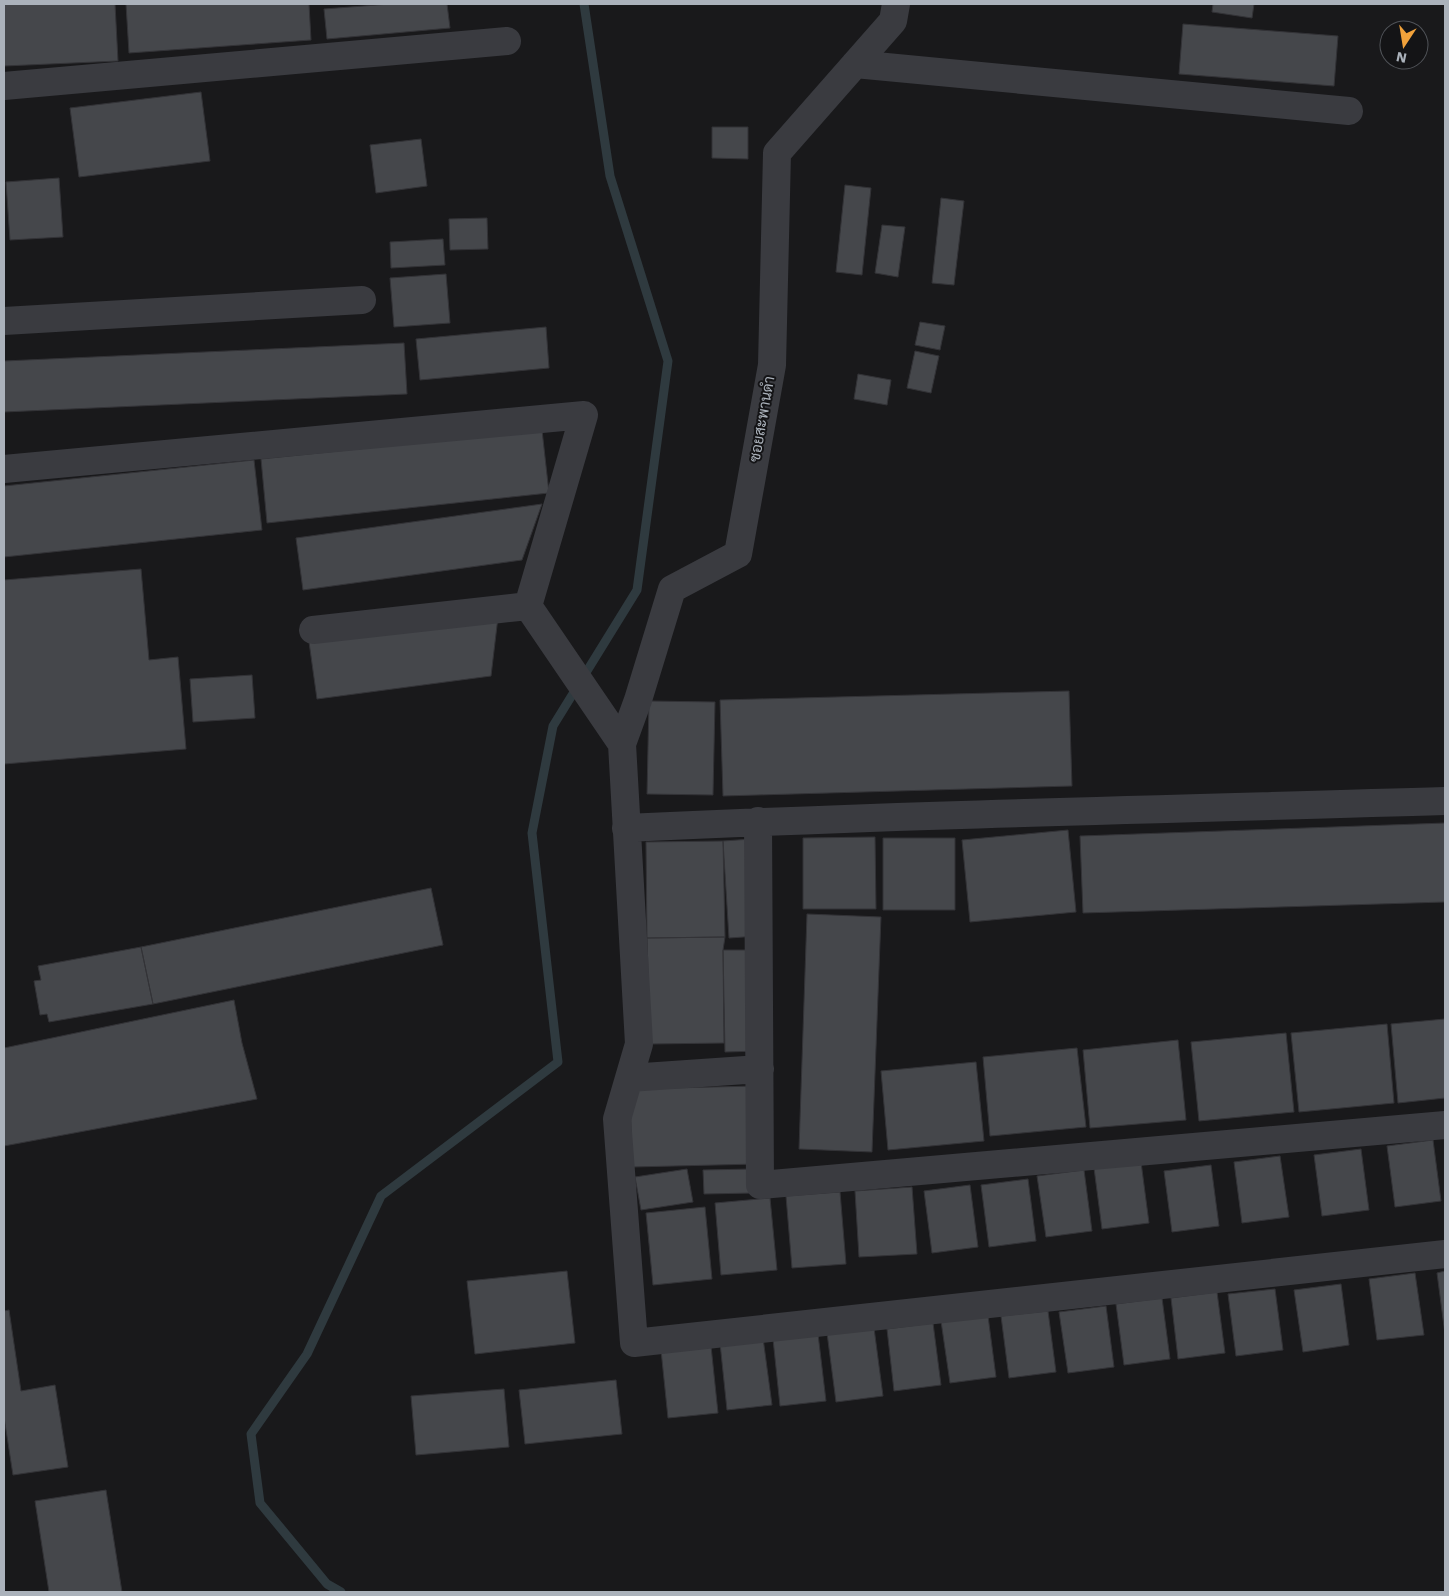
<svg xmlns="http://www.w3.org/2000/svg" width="1449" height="1596" font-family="'Work Sans',Sarabun,sans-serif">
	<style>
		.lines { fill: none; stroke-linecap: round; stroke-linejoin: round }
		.stream { stroke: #2f3a3f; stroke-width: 9 }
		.building { fill: #45474b; stroke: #333337 }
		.minor { stroke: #3a3b40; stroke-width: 28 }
		.labels { text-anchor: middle; stroke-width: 4; stroke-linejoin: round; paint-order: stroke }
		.street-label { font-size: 15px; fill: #abb2bb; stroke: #141416 }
	</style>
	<rect width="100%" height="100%" fill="#19191b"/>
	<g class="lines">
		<!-- stream -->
		<path class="stream" d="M341,1592l-14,-8 -67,-81 -9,-69 56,-80 74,-158 177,-134 -26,-229 21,-107 84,-136 31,-229 -58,-185 -26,-172"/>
	</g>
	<!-- building -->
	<path class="building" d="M4,4h111l3,57 -114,5z
		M126,4h183l2,36 -182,13z
		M390,4h57l3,24 -123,11 -3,-30z
		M1213,4h41l-2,14 -40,-6z
		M1183,24l155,12 -4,50 -155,-12z
		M201,92l9,69 -131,16 -9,-69z
		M712,127h36v32l-36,-1z
		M421,139l6,47 -51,7 -6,-48z
		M59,178l4,59 -53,3 -4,-58z
		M845,185l26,3 -9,87 -26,-3z
		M941,198l23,3 -10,84 -22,-2z
		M487,218l1,31 -38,1 -1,-31z
		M882,225l23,2 -7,50 -23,-4z
		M443,239l2,26 -54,3 -1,-26z
		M446,274l4,49 -56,4 -4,-49z
		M920,322l25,4 -5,24 -25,-5z
		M546,327l3,41 -129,12 -4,-41z
		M404,343l3,51 -403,18v-51z
		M915,351l24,5 -8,37 -24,-5z
		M858,374l33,6 -4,25 -33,-6z
		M542,430l7,63 -282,30 -6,-64z
		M254,460l8,70 -258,27v-71z
		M542,504l-20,56 -219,30 -7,-52z
		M141,569l8,91 29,-3 8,92 -182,15v-184z
		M498,617l-7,59 -174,23 -8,-57z
		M252,675l3,43 -62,4 -3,-43z
		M1069,691l3,95 -349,10 -3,-96z
		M649,701l66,1 -2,93 -66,-1z
		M1445,823v79l-362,11 -3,-77z
		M1068,830l8,82 -106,10 -8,-82z
		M875,837l1,72h-73v-71z
		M883,838h72v72h-72z
		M752,839l6,97 -29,2 -6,-97z
		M723,841l2,96 -78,1 -1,-96z
		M431,888l12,57 -290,59 -12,-57z
		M807,914l74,3 -9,235 -73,-3z
		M725,937l-2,13 1,93 -74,1 -3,-106z
		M141,947l12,57 -104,18 -2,-8 -7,1 -6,-34 7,-1 -3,-14z
		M723,950h32l4,101 -34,1z
		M234,1000l8,43 15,56 -253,47v-98z
		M1445,1019v79l-47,5 -7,-79z
		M1387,1024l7,79 -95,9 -8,-79z
		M1286,1033l8,79 -95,9 -8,-79z
		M1178,1040l8,80 -96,8 -7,-78z
		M1077,1048l9,79 -96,9 -7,-79z
		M976,1062l8,79 -96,9 -7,-79z
		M755,1086l2,78 -125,3 -2,-78z
		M1433,1140l8,61 -46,6 -8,-61z
		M1361,1149l8,61 -47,6 -8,-61z
		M1280,1156l9,61 -47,6 -8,-61z
		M1141,1162l8,61 -47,6 -8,-61z
		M1211,1165l8,61 -47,6 -8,-61z
		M687,1169l6,33 -52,8 -6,-33z
		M752,1169l1,24 -49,1 -1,-24z
		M1084,1170l8,61 -46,6 -9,-61z
		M1028,1179l8,62 -47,6 -8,-62z
		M970,1185l8,62 -46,6 -8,-62z
		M912,1187l5,67 -58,3 -4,-66z
		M840,1192l6,72 -54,4 -6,-72z
		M770,1198l7,72 -56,5 -6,-72z
		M705,1207l7,72 -59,6 -7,-72z
		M567,1271l8,72 -100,11 -8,-73z
		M1445,1271v63l-8,-61z
		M1415,1273l9,62 -47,5 -8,-61z
		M1341,1284l8,61 -46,7 -9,-62z
		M1275,1289l8,61 -47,6 -8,-62z
		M1217,1292l8,61 -47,6 -7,-61z
		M1162,1298l8,61 -46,6 -8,-61z
		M1106,1306l8,61 -46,6 -9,-61z
		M9,1310l12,81 34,-6 13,82 -55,8 -9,-58v-106z
		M1048,1311l8,61 -47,6 -8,-62z
		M988,1316l8,61 -46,6 -9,-62z
		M933,1323l8,62 -47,6 -7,-62z
		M874,1328l9,68 -47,6 -9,-69z
		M818,1334l8,67 -46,5 -7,-67z
		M763,1338l9,67 -45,5 -7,-67z
		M711,1346l7,67 -50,5 -7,-68z
		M616,1380l6,54 -97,10 -6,-54z
		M504,1389l5,58 -93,8 -5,-59z
		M106,1490l16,102h-73l-14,-91z"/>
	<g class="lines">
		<!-- minor -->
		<path class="minor" d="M896,4l-3,17 -116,132 -5,212 -34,189 -66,35 -34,111 -16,44 17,300 -22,75 17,224 811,-89
			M855,64l494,47
			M4,86l503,-45
			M4,321l358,-21
			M4,469l580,-54 -56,191
			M528,606l94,138
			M313,630l215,-24
			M758,821l2,364 685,-60
			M626,828c273,-13 546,-19 819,-27
			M629,1078l131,-9"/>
	</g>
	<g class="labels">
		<!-- street labels -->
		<g class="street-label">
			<text transform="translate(762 419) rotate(-80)" y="5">ซอยสะพานดำ</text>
		</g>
	</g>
	<!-- border -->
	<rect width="1449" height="1596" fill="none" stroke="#abb2bb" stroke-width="10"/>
	<!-- north arrow -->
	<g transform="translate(1404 45) rotate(192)"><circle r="24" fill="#141416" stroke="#505358"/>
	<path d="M0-4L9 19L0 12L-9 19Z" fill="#f1a23b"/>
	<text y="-8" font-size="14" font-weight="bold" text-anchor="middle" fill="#abb2bb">N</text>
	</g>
</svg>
